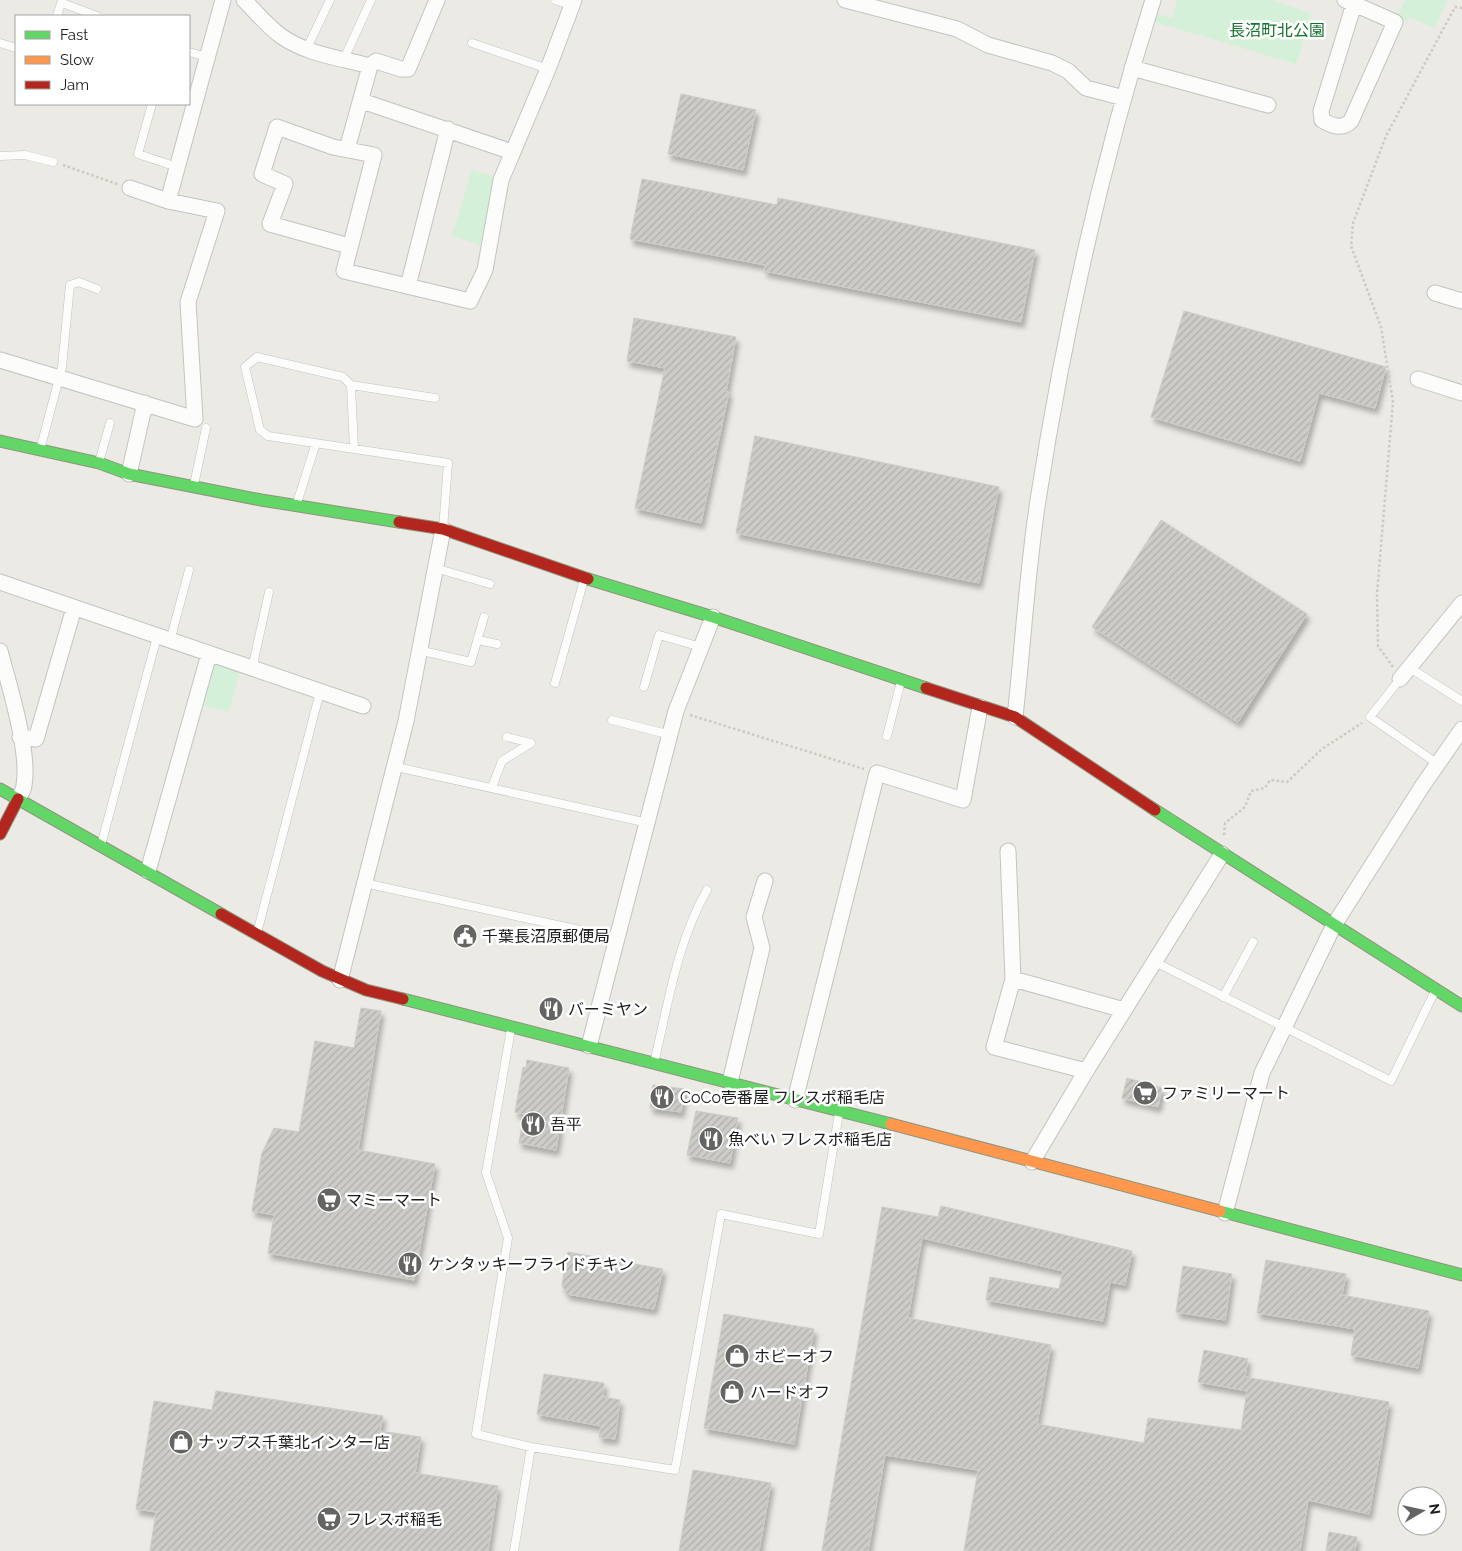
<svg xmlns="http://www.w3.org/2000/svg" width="1462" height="1551" font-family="Raleway,'Noto Sans JP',sans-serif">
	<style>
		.park { fill: #d4f0d8 }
		.building { fill: url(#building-hatch); stroke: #cecbc6; filter: url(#shadow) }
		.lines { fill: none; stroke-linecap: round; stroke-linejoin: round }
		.lane-casing { stroke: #c3c3c1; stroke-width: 9 }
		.street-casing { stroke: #c3c3c1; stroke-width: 17 }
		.fast-casing { stroke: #8f937f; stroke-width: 13 }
		.slow-casing { stroke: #8f937f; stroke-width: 13 }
		.jam-casing { stroke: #8f937f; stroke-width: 13 }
		.path { stroke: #d1c7c3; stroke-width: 2.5; stroke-dasharray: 2.5 2.5; stroke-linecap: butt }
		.lane { stroke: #fcfcfb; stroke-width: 8 }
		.street { stroke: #fcfcfb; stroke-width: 15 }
		.fast { stroke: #63d668; stroke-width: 11 }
		.slow { stroke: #ff974d; stroke-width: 11 }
		.jam { stroke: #b3261e; stroke-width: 11 }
		.labels { text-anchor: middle; stroke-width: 5; stroke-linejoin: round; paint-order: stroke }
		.park-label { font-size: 16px; fill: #13712b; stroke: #fff }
		.poi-label { font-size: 16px; fill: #1c1c1c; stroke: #fff; text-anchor: start }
	</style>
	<defs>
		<pattern id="building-hatch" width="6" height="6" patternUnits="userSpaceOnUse" patternTransform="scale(1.25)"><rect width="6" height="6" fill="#cdccc8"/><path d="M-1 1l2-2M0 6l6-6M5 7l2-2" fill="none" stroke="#afafab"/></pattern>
		<filter id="shadow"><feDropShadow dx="3" dy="5.5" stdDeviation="2.5" flood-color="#0004"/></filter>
	</defs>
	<rect width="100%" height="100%" fill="#ebeae5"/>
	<!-- park -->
	<path class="park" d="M1177,0h94l40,13 -15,51 -144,-43 3,-8 17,5z
		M1405,0h42l-12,28 -26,-11 -3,4 -9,-4z
		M472,170l23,7 -11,69 -32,-10z
		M212,663l28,8 -11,41 -28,-7z"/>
	<!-- building -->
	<path class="building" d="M681,94l75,16 -13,60 -75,-16z
		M642,179l135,26 1,-7 257,52 -14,72 -257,-51 1,-6 -135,-26z
		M1184,311l202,56 -11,41 -56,-15 -19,68 -149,-44z
		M634,318l102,19 -10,55h3l-28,131 -66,-15 30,-140 -38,-7z
		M755,436l244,51 -20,96 -243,-50z
		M1161,520l146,94 -69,108 -146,-95z
		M361,1008l20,3 -23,139 77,14 -21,116 -146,-27 6,-38 -22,-4 10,-58 12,-25 25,4 16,-91 39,7z
		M527,1060l42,8 -13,82 -37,-7 5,-29 -9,-2 8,-45 3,1z
		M1127,1078l35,10 -4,19 -36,-9z
		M653,1085l32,4 -4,23 -31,-4z
		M696,1111l42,7 -8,45 -43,-8z
		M941,1206l191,45 -7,34 -15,-3 -7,39 -117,-21 4,-23 69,12 4,-18 -141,-33 -14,80 143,27 -14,79 107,19 4,-25 93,12 6,-39 -49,-9 6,-32 44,9 -3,18 144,25 -20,112 -61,-14 -8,51h-336l14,-81 -93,-15 -17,96h-46l60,-344 56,10z
		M568,1252l95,17 -9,40 -87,-15 -5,-9z
		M1266,1260l80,14 -4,21 87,16 -11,57 -67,-13 4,-26 -98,-16z
		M1183,1266l49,8 -7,46 -49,-8z
		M724,1314l90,15 -20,115 -90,-16z
		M544,1374l60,9 -1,14 17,3 -5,39 -16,-2 2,-11 -64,-12z
		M216,1391l167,25 -3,15 41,6 -6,36 83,13 -10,65h-338l6,-39 -20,-3 18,-108 58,9z
		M693,1470l78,13 -12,68h-80z
		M1329,1532l28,5 -2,14h-29z"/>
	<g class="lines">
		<defs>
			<path id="lane" d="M555,0l18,6
				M62,3l35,13
				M57,16l5,-16
				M0,43l16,5
				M472,43l76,26
				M306,50l24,-50
				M189,52l18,5
				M344,59l27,-59
				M152,104l-14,50 39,13
				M0,156l25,-1 28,7
				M351,385l3,63
				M435,398l-84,-13 -8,-8 -86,-20 -12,10 15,63 8,6 180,27 -5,66
				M40,450l22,-83 8,-82 9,-3 18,7
				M99,462l11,-39
				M194,485l12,-57
				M296,506l20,-63
				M435,568l55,16
				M478,640l19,4
				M170,641l19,-71
				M418,650l53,12 13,-45
				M1410,668l52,33
				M252,669l17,-77
				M1400,679l-30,38 68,47
				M555,683l29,-103
				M644,687l15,-52 42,12
				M612,720l59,15
				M887,736l14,-55
				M392,766l256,57
				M492,787l10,-26 29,-18 -24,-6
				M101,845l56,-208
				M364,883l253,55
				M257,933l63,-241
				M1155,962l236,119 44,-90
				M1223,997l30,-55
				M511,1029l-25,144 22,65 -32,196 55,13 144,23 46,-256 98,20 20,-121
				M654,1063c14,-58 23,-121 53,-173
				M514,1551l17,-104"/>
			<path id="street" d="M244,0c12,12 23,26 37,36 25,18 59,22 89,30
				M845,0l112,29 31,16 64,18 16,8 18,17 38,10
				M1345,0l50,22 -44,99c-9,9 -19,5 -29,-1l-1,-9 33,-107
				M1132,68l136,37
				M362,101l150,51
				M347,149l23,-83 6,-5 25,8h7l29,-69
				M168,201l55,-201
				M349,246l-79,-22 15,-40 -23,-10 15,-47 56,20 41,8 -30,116 126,30 15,-31 16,-90 47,-111 26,-69
				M408,286l40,-157
				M1435,293l27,8
				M0,360l195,59 -7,-117 29,-91 -49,-10 -38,-13
				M1418,379l44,14
				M129,474l16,-71
				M0,582l363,124
				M0,651c9,34 30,101 24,134 0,5 -4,10 -6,14
				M1400,679l62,-76
				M1015,717c8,-72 12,-145 23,-217 26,-167 64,-339 115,-500
				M20,737l16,2 38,-131
				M1008,851l5,128 -19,68 92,24
				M148,871l61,-217
				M1013,979l111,31
				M340,980l66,-259 37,-192
				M589,1046l87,-335 37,-94
				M730,1082l32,-134 -8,-31 11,-36
				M795,1100l82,-327 86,27 17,-93
				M1032,1162l54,-91 136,-217
				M1225,1213l37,-140 72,-148 89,-140 39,-56"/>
			<path id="fast" d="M0,441l99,22 30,11 132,26 138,22
				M588,579l125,38 213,71
				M0,789l221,125
				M1155,810l307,196
				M403,999l488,125
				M1220,1211l242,64"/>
			<path id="slow" d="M891,1124l329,87"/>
			<path id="jam" d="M399,522l44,7 145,50
				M926,688l89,29 140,93
				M0,834l18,-35
				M221,914l101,57 44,19 37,9"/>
		</defs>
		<!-- lane casing -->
		<use href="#lane" class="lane-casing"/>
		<!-- street casing -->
		<use href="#street" class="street-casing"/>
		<!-- fast casing -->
		<use href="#fast" class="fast-casing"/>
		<!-- slow casing -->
		<use href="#slow" class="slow-casing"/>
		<!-- jam casing -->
		<use href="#jam" class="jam-casing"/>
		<!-- path -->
		<path class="path" d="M63,165l54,19
			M1393,667l-15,-21 -1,-52 16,-192 -12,-75 -30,-81 2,-23 33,-87 69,-129 7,1
			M690,715l174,54
			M1224,835l1,-12 20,-16 6,-16 14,-3 5,-8 17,2 35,-33 40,-26"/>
		<!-- lane -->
		<use href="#lane" class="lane"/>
		<!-- street -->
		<use href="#street" class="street"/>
		<!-- fast -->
		<use href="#fast" class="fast"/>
		<!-- slow -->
		<use href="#slow" class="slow"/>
		<!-- jam -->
		<use href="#jam" class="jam"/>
	</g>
	<!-- icons -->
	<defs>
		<symbol id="civic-disc" viewBox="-11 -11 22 22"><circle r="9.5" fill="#646462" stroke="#fff"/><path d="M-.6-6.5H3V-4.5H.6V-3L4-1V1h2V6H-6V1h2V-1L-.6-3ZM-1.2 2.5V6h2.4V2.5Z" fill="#fff"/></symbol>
		<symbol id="restaurant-disc" viewBox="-11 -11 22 22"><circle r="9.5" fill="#646462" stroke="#fff"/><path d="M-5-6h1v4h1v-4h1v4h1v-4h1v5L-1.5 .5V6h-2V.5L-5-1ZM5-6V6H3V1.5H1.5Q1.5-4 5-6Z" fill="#fff"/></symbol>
		<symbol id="supermarket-disc" viewBox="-11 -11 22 22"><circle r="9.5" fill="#646462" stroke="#fff"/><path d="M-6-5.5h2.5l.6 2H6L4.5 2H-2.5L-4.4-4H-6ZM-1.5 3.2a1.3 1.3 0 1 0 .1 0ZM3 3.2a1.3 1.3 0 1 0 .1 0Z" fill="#fff"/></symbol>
		<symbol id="shop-disc" viewBox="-11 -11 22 22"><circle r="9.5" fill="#646462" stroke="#fff"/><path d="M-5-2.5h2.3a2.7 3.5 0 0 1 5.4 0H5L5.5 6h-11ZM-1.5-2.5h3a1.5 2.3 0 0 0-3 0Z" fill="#fff"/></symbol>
	</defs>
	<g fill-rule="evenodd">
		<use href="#civic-disc" x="451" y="922" width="28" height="28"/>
		<use href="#restaurant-disc" x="537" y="995" width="28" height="28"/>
		<use href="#supermarket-disc" x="1131" y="1079" width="28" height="28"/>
		<use href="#restaurant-disc" x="648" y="1083" width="28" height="28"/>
		<use href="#restaurant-disc" x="519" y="1110" width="28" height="28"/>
		<use href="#restaurant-disc" x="697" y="1125" width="28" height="28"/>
		<use href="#supermarket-disc" x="315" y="1186" width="28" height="28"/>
		<use href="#restaurant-disc" x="396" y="1250" width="28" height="28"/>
		<use href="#shop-disc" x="723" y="1342" width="28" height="28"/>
		<use href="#shop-disc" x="718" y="1378" width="28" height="28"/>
		<use href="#shop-disc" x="167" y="1428" width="28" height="28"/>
		<use href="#supermarket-disc" x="315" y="1505" width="28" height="28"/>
	</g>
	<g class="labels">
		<!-- park labels -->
		<g class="park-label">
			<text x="1277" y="36">長沼町北公園</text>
		</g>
		<!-- poi labels -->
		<g class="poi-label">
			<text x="482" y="942">千葉長沼原郵便局</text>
			<text x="568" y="1015">バーミヤン</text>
			<text x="1162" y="1099">ファミリーマート</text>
			<text x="680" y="1103">CoCo壱番屋 フレスポ稲毛店</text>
			<text x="550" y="1130">吾平</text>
			<text x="728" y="1145">魚べい フレスポ稲毛店</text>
			<text x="346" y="1206">マミーマート</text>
			<text x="428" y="1270">ケンタッキーフライドチキン</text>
			<text x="754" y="1362">ホビーオフ</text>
			<text x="750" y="1398">ハードオフ</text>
			<text x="198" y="1448">ナップス千葉北インター店</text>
			<text x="346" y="1525">フレスポ稲毛</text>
		</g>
	</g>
	<!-- legend -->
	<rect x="15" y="15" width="175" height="90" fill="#ffffff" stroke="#a4a4a4"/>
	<rect x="25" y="31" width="25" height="8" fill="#63d668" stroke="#a4a4a4"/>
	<text x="60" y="40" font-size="15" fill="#1c1c1c">Fast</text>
	<rect x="25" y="56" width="25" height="8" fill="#ff974d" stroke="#a4a4a4"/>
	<text x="60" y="65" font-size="15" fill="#1c1c1c">Slow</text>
	<rect x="25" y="81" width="25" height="8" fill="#b3261e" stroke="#a4a4a4"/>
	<text x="60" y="90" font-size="15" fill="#1c1c1c">Jam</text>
	<!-- north arrow -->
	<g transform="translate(1422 1511) rotate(81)"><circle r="24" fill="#ffffff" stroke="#a4a4a4"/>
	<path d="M0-4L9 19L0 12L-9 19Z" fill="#646462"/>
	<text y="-8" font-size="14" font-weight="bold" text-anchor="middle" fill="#1c1c1c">N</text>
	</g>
</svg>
